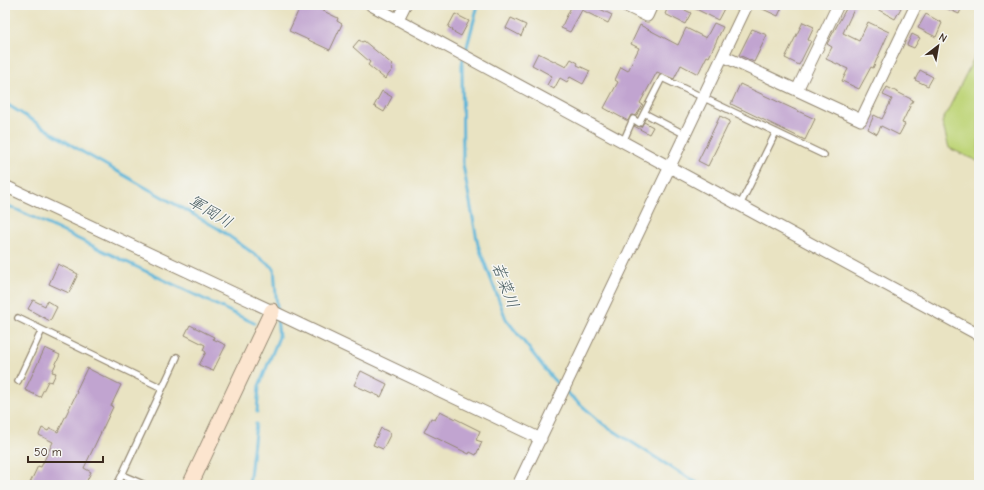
<svg xmlns="http://www.w3.org/2000/svg" width="984" height="490" font-family="'Comic Neue','Klee One',sans-serif">
	<style>
		.green { fill: #bfd579; stroke: #7d804c }
		.lines { fill: none; stroke-linecap: round; stroke-linejoin: round }
		.stream { stroke: #5bb5d9; stroke-width: 3 }
		.building { fill: #c1a4d0 }
		.lane-casing { stroke: #928670; stroke-width: 8 }
		.street-casing { stroke: #928670; stroke-width: 13 }
		.secondary-casing { stroke: #928670; stroke-width: 17 }
		.lane { stroke: #fff; stroke-width: 5.5 }
		.street { stroke: #fff; stroke-width: 11 }
		.secondary { stroke: #fce5cf; stroke-width: 15 }
		.labels { text-anchor: middle; stroke-width: 3; stroke-linejoin: round; paint-order: stroke }
		.water-label { font-size: 16px; font-style: italic; fill: #465b5f; stroke: #f6f6f2 }
	</style>
	<rect width="100%" height="100%" fill="#f6f6f2"/>
	<filter id="ink" filterUnits="userSpaceOnUse"><feTurbulence type="fractalNoise" baseFrequency=".025" numOctaves="2"/><feDisplacementMap in="SourceGraphic" scale="8" xChannelSelector="R" yChannelSelector="G"/><feConvolveMatrix kernelMatrix="1 2 1 2 8 2 1 2 1" color-interpolation-filters="sRGB"/></filter>
	<filter id="wash" filterUnits="userSpaceOnUse"><feTurbulence type="fractalNoise" baseFrequency=".012" numOctaves="4" result="noise"/><feDisplacementMap in="SourceGraphic" scale="16" xChannelSelector="R" yChannelSelector="G"/><feGaussianBlur stdDeviation="0.9" result="paint"/><feColorMatrix in="noise" values="0 0 0 0 0 0 0 0 0 0 0 0 0 0 0 0 0 1.4 0 .05"/><feComposite in="paint" operator="in"/></filter>
	<g filter="url(#wash)">
		<rect width="100%" height="100%" fill="#e9e3c2"/>
		<!-- green -->
		<path class="green" d="M979,48v114l-30,-14 -7,-26z"/>
		<g class="lines">
			<!-- stream -->
			<path class="stream" d="M465,54l13,-49
				M463,59l-1,6 1,100 15,80 28,74 46,59 9,9
				M5,103l76,48 138,78 55,39 3,40
				M5,204l249,119
				M565,391l38,33 77,49 21,12
				M257,412l2,-26 20,-49 -2,-20
				M249,485l7,-61"/>
		</g>
		<g id="blocks">
			<!-- building -->
			<path class="building" d="M301,5h10l27,13 -1,3 5,3 -12,26 -41,-19z
				M572,5h30l-2,4 12,6 -4,8 -26,-13 -12,22 -9,-4z
				M669,5h6l16,8 -6,11 -20,-10z
				M688,5h38l-8,15z
				M754,5h29l-5,11z
				M848,5h8l-13,28 16,8 9,-19 21,10 -16,36 -2,-1 -12,22 -17,-8 6,-12 -22,-10 6,-12 -5,-3z
				M870,5h24l7,3 -6,11z
				M939,5h24l-4,9z
				M455,14l14,7 -8,15 -9,-5 1,-1 -5,-3z
				M926,14l16,9 -6,14 -18,-9z
				M511,18l15,7 -5,11 -15,-8z
				M803,22l11,5 -6,13 3,1 -12,24 -14,-7z
				M714,23l9,4 -14,30 -2,-1 -9,18 -17,-9 -7,14 -17,-7 -17,31 3,2 -7,11 -5,-1 -3,6 -24,-13 14,-26 -3,-2 6,-13 7,4 11,-23 -8,-4 9,-19 38,20 8,-17 20,10z
				M752,29l15,6 -13,27 -15,-7z
				M912,34l8,4 -6,10 -7,-3z
				M359,40l3,2 2,-1 29,24 -2,3 2,1 -8,10 -17,-14 2,-3 -17,-15z
				M538,53l28,14 5,-8 7,4 -1,2 13,6 -7,13 -13,-7 -3,5 -7,-4 -6,11 -7,-4 5,-9 -20,-11z
				M920,70l13,7 -5,9 -13,-6z
				M740,84l75,35 -10,21 -74,-36z
				M887,87l26,13 -11,23 3,1 -6,11 -18,-9 -4,8 -9,-5 6,-14 8,4 10,-20 -9,-4z
				M382,91l10,6 -8,15 -10,-6z
				M720,116l10,5 -22,45 -10,-5z
				M644,122l9,5 -4,7 -15,-8 1,-1 6,2z
				M58,264l20,10 -9,19 -20,-9z
				M33,300l12,6 2,-5 10,6 -7,14 -22,-12z
				M190,325l24,12 -1,2 13,6 -13,26 -14,-6 7,-13 -3,-2 2,-5 -20,-10z
				M45,348l15,7 -8,17 4,1 -4,9 -4,-1 -8,16 -15,-7z
				M87,368l34,17 -10,21 2,1 -29,61 7,4 -6,13h-56l9,-19 3,1 12,-25 -14,-7 3,-7 6,3 2,-3 8,4 19,-40 -1,-1z
				M361,371l26,13 -6,13 -27,-12z
				M440,411l40,20 -4,9 6,2 -6,13 -6,-3 -1,2 -45,-22 7,-14 4,2z
				M381,428l10,5 -8,16 -10,-4z"/>
		</g>
	</g>
	<g filter="url(#ink)">
		<use href="#blocks" fill-opacity="0" stroke="#928670" stroke-width="1"/>
		<g class="lines">
			<defs>
				<path id="lane" d="M644,113l42,22
					M623,142l10,-23 6,4 23,-45 162,77
					M740,205l36,-73
					M18,318l144,70
					M18,381l24,-51
					M122,475l55,-118
					M117,485l5,-10 23,10"/>
				<path id="street" d="M371,5l608,330
					M624,5l23,11 5,-11
					M398,19l7,-14
					M723,56l138,64 55,-115
					M797,90l41,-85
					M5,186l267,125 269,128
					M518,485l229,-480"/>
				<path id="secondary" d="M190,485l82,-174"/>
			</defs>
			<!-- lane casing -->
			<use href="#lane" class="lane-casing"/>
			<!-- street casing -->
			<use href="#street" class="street-casing"/>
			<!-- secondary casing -->
			<use href="#secondary" class="secondary-casing"/>
			<!-- lane -->
			<use href="#lane" class="lane"/>
			<!-- street -->
			<use href="#street" class="street"/>
			<!-- secondary -->
			<use href="#secondary" class="secondary"/>
		</g>
	</g>
	<g class="labels">
		<!-- water labels -->
		<g class="water-label">
			<text transform="translate(211 211) rotate(31)" y="6">軍岡川</text>
			<text transform="translate(506 285) rotate(69)" y="6">若菜川</text>
		</g>
	</g>
	<!-- margin -->
	<rect width="984" height="490" fill="none" stroke="#f6f6f2" stroke-width="20"/>
	<!-- north arrow -->
	<g transform="translate(938 46) rotate(31)" stroke="#f6f6f2" stroke-width="3" paint-order="stroke">
	<path d="M0-3L7 15L0 10L-7 15Z" fill="#3b2a1e"/>
	<text y="-6" font-size="11" font-weight="bold" text-anchor="middle" fill="#3b2a1e">N</text>
	</g>
	<!-- scale -->
	<path d="M28 456v6h75v-6" fill="none" stroke="#3b2a1e" stroke-width="2"/>
	<text x="34" y="456" font-size="12" fill="#3b2a1e" stroke="#f6f6f2" stroke-width="3" paint-order="stroke">50 m</text>
</svg>
